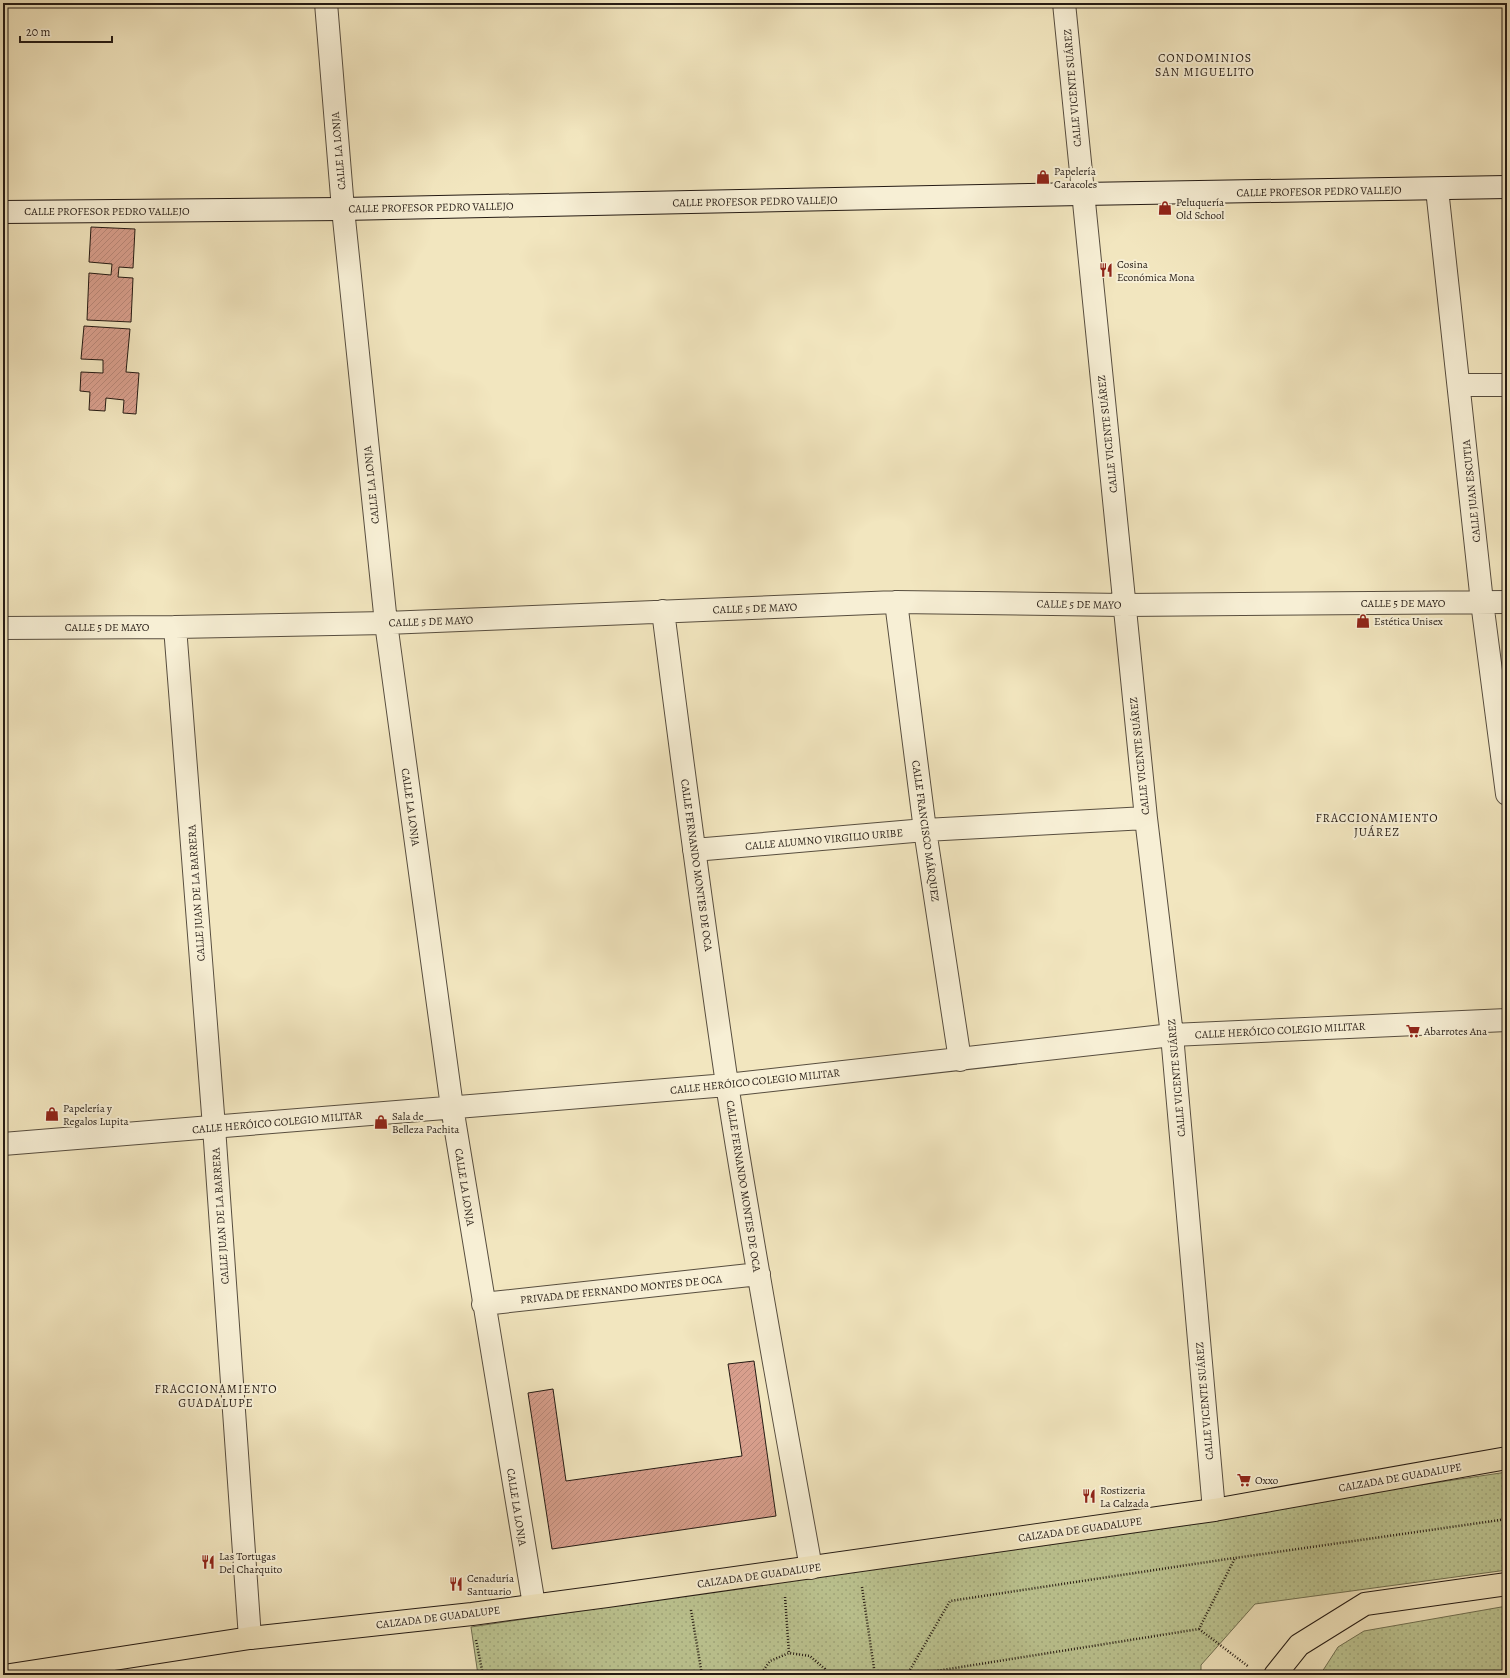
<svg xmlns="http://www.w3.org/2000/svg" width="1510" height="1678" font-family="Alegreya,serif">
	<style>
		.green { fill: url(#green-dots); stroke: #707052 }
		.building { fill: url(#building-hatch); stroke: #251b14 }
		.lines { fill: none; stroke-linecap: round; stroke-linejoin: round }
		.street-casing { stroke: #584e3f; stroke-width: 24 }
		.secondary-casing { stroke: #251b14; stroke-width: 24 }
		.primary-casing { stroke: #251b14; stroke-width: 24 }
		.path { stroke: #251b14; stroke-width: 2.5; stroke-dasharray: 1 2; stroke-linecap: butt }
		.street { stroke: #f7efd5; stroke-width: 22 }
		.secondary { stroke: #f7efd5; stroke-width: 22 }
		.primary { stroke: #f2e6bf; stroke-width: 22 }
		.labels { text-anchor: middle; stroke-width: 4; stroke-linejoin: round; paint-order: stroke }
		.street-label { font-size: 11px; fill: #251b14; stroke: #f7efd5 }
		.poi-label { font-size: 11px; fill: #251b14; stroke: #f7efd5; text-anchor: start }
		.neighbourhood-label { font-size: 12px; letter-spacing: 1px; fill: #251b14; stroke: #f7efd5 }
	</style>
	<defs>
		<pattern id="green-dots" width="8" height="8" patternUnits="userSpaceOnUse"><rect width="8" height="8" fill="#bcc491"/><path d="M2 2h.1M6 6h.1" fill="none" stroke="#a1a87c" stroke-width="1.8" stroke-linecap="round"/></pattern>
		<pattern id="building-hatch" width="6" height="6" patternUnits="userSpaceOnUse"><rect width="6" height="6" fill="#d89f8d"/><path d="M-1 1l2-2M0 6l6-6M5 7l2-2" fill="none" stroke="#b98879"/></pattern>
	</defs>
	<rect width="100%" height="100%" fill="#f2e6bf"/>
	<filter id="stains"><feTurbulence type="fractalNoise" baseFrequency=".005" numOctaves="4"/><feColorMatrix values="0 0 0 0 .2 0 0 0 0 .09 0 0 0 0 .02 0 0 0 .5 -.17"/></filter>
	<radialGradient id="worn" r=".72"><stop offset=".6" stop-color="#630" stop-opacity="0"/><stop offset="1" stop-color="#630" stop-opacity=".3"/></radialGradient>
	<!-- green -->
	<path class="green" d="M1507,1472v98l-252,34 -54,61v10h-723l-7,-48z
		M1507,1606v69h-187l18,-28 26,-16z"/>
	<!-- building -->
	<path class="building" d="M91,227l44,2 -2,39 -14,-1 -1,10 15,1 -2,44 -44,-2 2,-47 22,2 1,-11 -23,-2z
		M84,326l46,3 -4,43 13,1 -3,41 -13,-1 1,-13 -18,-2 -1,13 -16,-1 1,-18 -10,-1 1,-19 22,1v-13l-22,-1z
		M754,1361l22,155 -224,33 -24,-156 25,-4 13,92 176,-25 -14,-92z
		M399,1672v3h-26z"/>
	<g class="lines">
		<defs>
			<path id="street" d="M326,3l17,206 43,414 66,484 82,498
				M1064,3l82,815 26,217 42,475
				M1437,189l45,413 25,192
				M1459,385h48
				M896,602l29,228 35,230
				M663,611c20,158 41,315 64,473 25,162 55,323 84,484
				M175,627l39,500 36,511
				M3,628l172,-1 211,-4 510,-21 228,3 383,-3
				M694,850l231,-20 221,-12
				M3,1144l724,-59 445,-50 335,-15
				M483,1304l276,-30"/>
			<path id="secondary" d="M3,212l340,-3 739,-15 425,-7"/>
			<path id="primary" d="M10,1675l240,-37 222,-24 135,-18 607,-86 293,-52
				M1275,1675l24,-30 66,-41 142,-20"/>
		</defs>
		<!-- street casing -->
		<use href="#street" class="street-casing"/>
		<!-- secondary casing -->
		<use href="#secondary" class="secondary-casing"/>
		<!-- primary casing -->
		<use href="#primary" class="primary-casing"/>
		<!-- path -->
		<path class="path" d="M862,1587l13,88
			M785,1597l4,56
			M691,1610l11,65
			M1199,1629l50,38
			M476,1640l7,35
			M760,1675l10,-14 19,-8 21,3 15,13 2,6
			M907,1675l43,-74 284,-43
			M911,1675l288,-46 36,-71 272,-39"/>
		<!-- street -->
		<use href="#street" class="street"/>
		<!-- secondary -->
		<use href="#secondary" class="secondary"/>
		<!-- primary -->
		<use href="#primary" class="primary"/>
	</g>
	<!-- icons -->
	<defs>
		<symbol id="shop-bare" viewBox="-9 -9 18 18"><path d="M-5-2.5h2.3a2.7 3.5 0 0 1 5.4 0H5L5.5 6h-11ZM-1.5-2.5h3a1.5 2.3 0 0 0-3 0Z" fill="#8f2418" stroke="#f7efd5" stroke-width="2.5" paint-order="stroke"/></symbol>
		<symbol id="restaurant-bare" viewBox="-9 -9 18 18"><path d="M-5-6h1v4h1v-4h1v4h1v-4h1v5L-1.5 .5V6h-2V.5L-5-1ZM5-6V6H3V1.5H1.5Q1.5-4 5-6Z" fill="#8f2418" stroke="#f7efd5" stroke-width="2.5" paint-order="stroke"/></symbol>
		<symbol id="supermarket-bare" viewBox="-9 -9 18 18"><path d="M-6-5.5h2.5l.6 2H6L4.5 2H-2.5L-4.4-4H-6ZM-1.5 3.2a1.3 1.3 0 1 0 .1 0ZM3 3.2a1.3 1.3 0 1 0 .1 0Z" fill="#8f2418" stroke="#f7efd5" stroke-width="2.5" paint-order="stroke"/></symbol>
	</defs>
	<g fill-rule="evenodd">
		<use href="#shop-bare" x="1033" y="167" width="20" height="20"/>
		<use href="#shop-bare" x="1155" y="198" width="20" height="20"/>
		<use href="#restaurant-bare" x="1096" y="260" width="20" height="20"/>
		<use href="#shop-bare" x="1353" y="611" width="20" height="20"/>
		<use href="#supermarket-bare" x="1403" y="1021" width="20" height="20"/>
		<use href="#shop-bare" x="42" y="1104" width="20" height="20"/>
		<use href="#shop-bare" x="371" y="1112" width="20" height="20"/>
		<use href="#supermarket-bare" x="1234" y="1470" width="20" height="20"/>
		<use href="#restaurant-bare" x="1079" y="1486" width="20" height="20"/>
		<use href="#restaurant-bare" x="198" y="1552" width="20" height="20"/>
		<use href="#restaurant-bare" x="446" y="1574" width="20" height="20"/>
	</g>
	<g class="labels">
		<!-- street labels -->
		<g class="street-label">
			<text transform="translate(1072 88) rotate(-95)" y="4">CALLE VICENTE SUÁREZ</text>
			<text transform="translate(338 151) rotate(-95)" y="4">CALLE LA LONJA</text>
			<text transform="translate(1319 191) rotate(-1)" y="4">CALLE PROFESOR PEDRO VALLEJO</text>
			<text transform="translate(755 201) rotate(-1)" y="4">CALLE PROFESOR PEDRO VALLEJO</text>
			<text transform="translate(431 207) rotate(-1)" y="4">CALLE PROFESOR PEDRO VALLEJO</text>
			<text x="107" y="215">CALLE PROFESOR PEDRO VALLEJO</text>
			<text transform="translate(1107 434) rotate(-96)" y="4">CALLE VICENTE SUÁREZ</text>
			<text transform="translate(371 485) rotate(-96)" y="4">CALLE LA LONJA</text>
			<text transform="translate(1471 491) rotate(-96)" y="4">CALLE JUAN ESCUTIA</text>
			<text x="1403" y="607">CALLE 5 DE MAYO</text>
			<text transform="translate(1079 604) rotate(1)" y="4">CALLE 5 DE MAYO</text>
			<text transform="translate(755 608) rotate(-2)" y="4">CALLE 5 DE MAYO</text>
			<text transform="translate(431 621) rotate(-2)" y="4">CALLE 5 DE MAYO</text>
			<text x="107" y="631">CALLE 5 DE MAYO</text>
			<text transform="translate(1139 756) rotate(-96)" y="4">CALLE VICENTE SUÁREZ</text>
			<text transform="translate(411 807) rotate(82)" y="4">CALLE LA LONJA</text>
			<text transform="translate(926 831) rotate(82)" y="4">CALLE FRANCISCO MÁRQUEZ</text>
			<text transform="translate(824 839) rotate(-5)" y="4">CALLE ALUMNO VIRGILIO URIBE</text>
			<text transform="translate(697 865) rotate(82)" y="4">CALLE FERNANDO MONTES DE OCA</text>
			<text transform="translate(196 893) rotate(-94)" y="4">CALLE JUAN DE LA BARRERA</text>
			<text transform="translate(1280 1030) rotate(-3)" y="4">CALLE HERÓICO COLEGIO MILITAR</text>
			<text transform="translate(1176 1078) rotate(-95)" y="4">CALLE VICENTE SUÁREZ</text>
			<text transform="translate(755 1081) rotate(-6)" y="4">CALLE HERÓICO COLEGIO MILITAR</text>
			<text transform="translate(277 1122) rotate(-5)" y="4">CALLE HERÓICO COLEGIO MILITAR</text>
			<text transform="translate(744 1186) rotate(81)" y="4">CALLE FERNANDO MONTES DE OCA</text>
			<text transform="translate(465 1187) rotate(81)" y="4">CALLE LA LONJA</text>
			<text transform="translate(220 1216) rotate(-94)" y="4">CALLE JUAN DE LA BARRERA</text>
			<text transform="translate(621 1289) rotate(-6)" y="4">PRIVADA DE FERNANDO MONTES DE OCA</text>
			<text transform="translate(1204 1401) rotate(-95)" y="4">CALLE VICENTE SUÁREZ</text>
			<text transform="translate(1400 1477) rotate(-10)" y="4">CALZADA DE GUADALUPE</text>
			<text transform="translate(517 1507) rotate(81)" y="4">CALLE LA LONJA</text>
			<text transform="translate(1080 1529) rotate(-8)" y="4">CALZADA DE GUADALUPE</text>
			<text transform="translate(759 1575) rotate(-8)" y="4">CALZADA DE GUADALUPE</text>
			<text transform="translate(438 1617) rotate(-7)" y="4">CALZADA DE GUADALUPE</text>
		</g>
		<!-- poi labels -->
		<g class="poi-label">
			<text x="1054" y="175">Papelería<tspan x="1054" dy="13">Caracoles</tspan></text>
			<text x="1176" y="206">Peluquería<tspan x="1176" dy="13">Old School</tspan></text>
			<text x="1117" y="268">Cosina<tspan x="1117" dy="13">Económica Mona</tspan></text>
			<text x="1374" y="625">Estética Unisex</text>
			<text x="1424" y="1035">Abarrotes Ana</text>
			<text x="63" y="1112">Papelería y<tspan x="63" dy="13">Regalos Lupita</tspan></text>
			<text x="392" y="1120">Sala de<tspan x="392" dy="13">Belleza Pachita</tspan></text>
			<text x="1255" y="1484">Oxxo</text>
			<text x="1100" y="1494">Rostizeria<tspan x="1100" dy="13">La Calzada</tspan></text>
			<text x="219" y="1560">Las Tortugas<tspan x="219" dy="13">Del Charquito</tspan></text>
			<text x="467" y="1582">Cenaduría<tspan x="467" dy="13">Santuario</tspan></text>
		</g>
		<!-- neighbourhood labels -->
		<g class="neighbourhood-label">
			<text x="1205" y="62">CONDOMINIOS<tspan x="1205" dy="14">SAN MIGUELITO</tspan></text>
			<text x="1377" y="822">FRACCIONAMIENTO<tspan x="1377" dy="14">JUÁREZ</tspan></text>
			<text x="216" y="1393">FRACCIONAMIENTO<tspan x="216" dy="14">GUADALUPE</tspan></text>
		</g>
	</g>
	<!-- margin -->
	<rect width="1510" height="1678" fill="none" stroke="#f2e6bf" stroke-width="16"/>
	<rect x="4" y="4" width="1502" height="1670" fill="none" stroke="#251b14" stroke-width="2"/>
	<rect x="8" y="8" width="1494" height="1662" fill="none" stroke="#251b14"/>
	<!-- scale -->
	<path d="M20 36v6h92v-6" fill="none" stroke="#251b14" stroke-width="2"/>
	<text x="26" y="36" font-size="12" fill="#251b14" stroke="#f7efd5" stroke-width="3" paint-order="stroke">20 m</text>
	<rect width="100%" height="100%" filter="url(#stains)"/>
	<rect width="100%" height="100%" fill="url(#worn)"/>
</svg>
